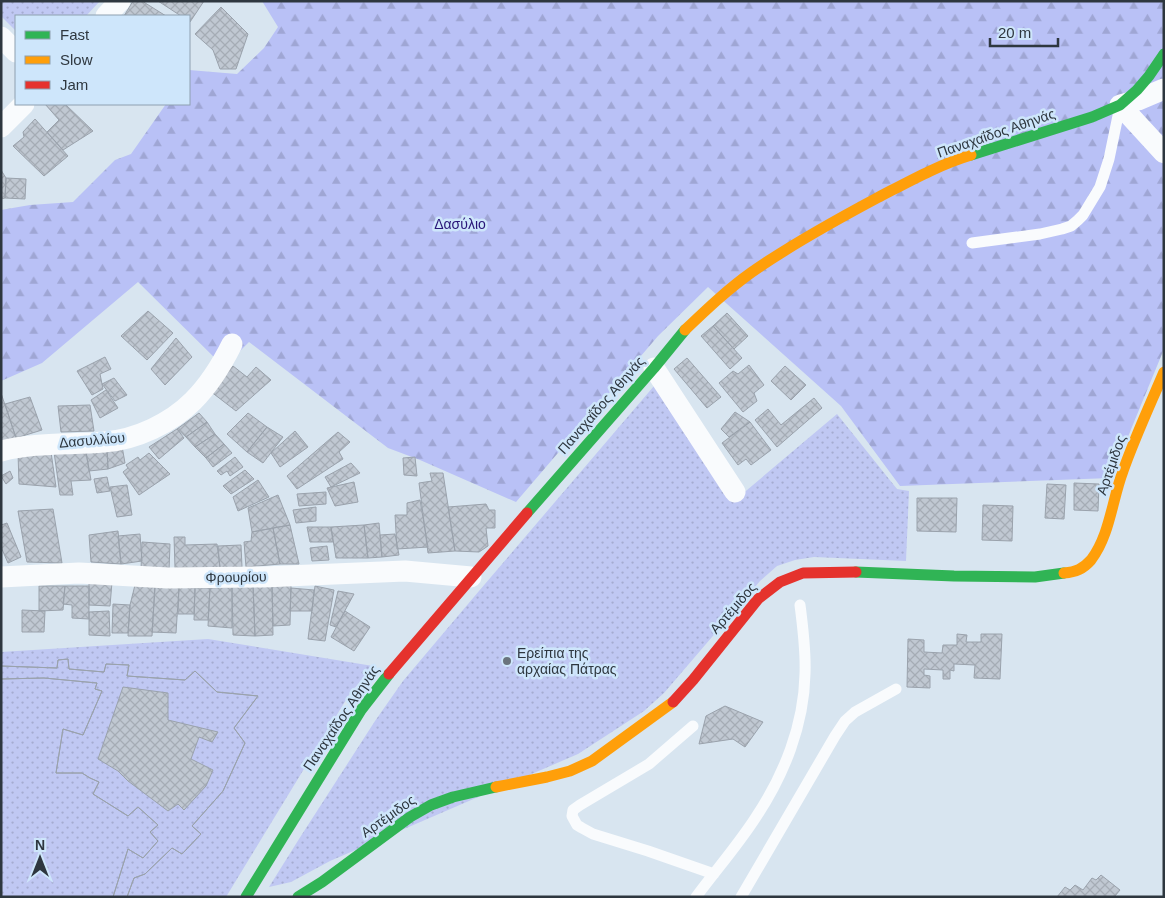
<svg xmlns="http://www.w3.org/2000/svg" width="1165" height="898" font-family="Helvetica,sans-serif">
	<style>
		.grass { fill: url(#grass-dots) }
		.forest { fill: url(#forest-firs) }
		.building { fill: url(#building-cross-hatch); stroke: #9aa2ac; fill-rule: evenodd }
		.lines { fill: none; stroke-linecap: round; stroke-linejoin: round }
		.lane { stroke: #f9fbfd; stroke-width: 11 }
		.street { stroke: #f9fbfd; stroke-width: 21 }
		.fast { stroke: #30b455; stroke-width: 11 }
		.slow { stroke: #ff9f0a; stroke-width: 11 }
		.jam { stroke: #e5322d; stroke-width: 11 }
		.poi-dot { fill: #6a747d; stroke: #cee6fb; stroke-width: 2 }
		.labels { text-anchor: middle; stroke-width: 5; stroke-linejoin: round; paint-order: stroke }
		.street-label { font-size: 14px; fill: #2e373f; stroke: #cee6fb }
		.park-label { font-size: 14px; fill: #281578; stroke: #cee6fb }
		.poi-label { font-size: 14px; fill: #2e373f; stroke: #cee6fb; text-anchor: start }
	</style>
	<defs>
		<pattern id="grass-dots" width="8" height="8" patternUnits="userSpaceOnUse" patternTransform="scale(1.25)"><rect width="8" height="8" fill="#c0c8f3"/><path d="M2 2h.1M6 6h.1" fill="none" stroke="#a5acd1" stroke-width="1.8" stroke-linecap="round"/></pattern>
		<pattern id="forest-firs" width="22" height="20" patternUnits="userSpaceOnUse" patternTransform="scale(1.25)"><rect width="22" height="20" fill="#b9c1f6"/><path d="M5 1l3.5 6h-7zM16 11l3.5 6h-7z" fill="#9fa6d4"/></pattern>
		<pattern id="building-cross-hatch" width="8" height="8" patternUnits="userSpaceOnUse" patternTransform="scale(1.25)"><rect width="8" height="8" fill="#c0c8d2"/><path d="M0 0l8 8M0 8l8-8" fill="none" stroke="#a5acb5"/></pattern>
	</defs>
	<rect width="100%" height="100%" fill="#d8e5f0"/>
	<!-- grass -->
	<path class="grass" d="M1,1h99l-14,15h-70v15l-15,-15z
		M654,386l80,115 103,-87 60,75 12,2 -3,70 -92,-4 -19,3 -18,6 -17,15 -96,112 -20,18 -66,43 -248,107 -39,21 -22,5 30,-48 76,-118 28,-40 76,-90z
		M208,639l165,27 -24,29 -123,202h-225v-245z"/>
	<!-- forest -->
	<path class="forest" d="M262,1h902v348l-53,129 -211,8 -59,-80 -133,-119 -50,49 -142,166 -96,-42 -32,-12 -139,-106 -25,25 -86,-85 -96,81 -41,18v-171l29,-5 43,-3 42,-42 16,-6 35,-50h23v-34l48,4 27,-26 14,-21z"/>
	<!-- building -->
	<path class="building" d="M133,1h9l24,15h-42z
		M158,1h46l-14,21 -1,-1v-5h-8z
		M221,7l27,27 -12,35h-16l-7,-19 -18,-16z
		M45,104h20l28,27 -30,19 -16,-18 12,-12z
		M35,119l33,37 -24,20 -31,-30 11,-9 -1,-5z
		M1,170l5,8 -1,20 -4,1z
		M6,178l20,1 -1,20 -20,-1z
		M148,311l25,22 -26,27 -26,-24z
		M727,313l21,23 -14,13 -21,-23z
		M713,326l29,32 -12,11 -29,-33z
		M176,338l16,19 -27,28 -14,-16z
		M105,357l6,12 -11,5 3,15 -11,6 -15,-24z
		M687,358l34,39 -14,11 -33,-39z
		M749,365l15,20 -10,8 3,8 -14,11 -24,-29 14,-12 5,3z
		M233,366l14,11 9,-10 15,13 -35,31 -26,-20z
		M785,366l21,19 -15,15 -20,-19z
		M114,378l13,17 -12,6 -13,-17z
		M106,390l12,18 -18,10 -9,-18z
		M1,393l15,45 -15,5z
		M30,397l12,33 -26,8 -11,-34z
		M814,398l8,10 -45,39 -22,-27 13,-11 13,16z
		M90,405l4,26 -33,1 -3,-26z
		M735,412l15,10 -21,15 -8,-8z
		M199,413l8,9 -21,15 -9,-8z
		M248,413l19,14 -20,25 -20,-18z
		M207,422l8,12 -20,13 -9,-10z
		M750,422l21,28 -20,15 -5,-6 -8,6 -16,-22z
		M267,427l16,10 -20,26 -16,-11z
		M177,429l7,9 -25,21 -10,-12z
		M295,431l13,16 -28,20 -9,-14z
		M338,432l12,10 -11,10 4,7 -46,30 -10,-13z
		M215,434l9,10 -18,14 -11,-11z
		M224,444l8,9 -19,14 -7,-9z
		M122,446l3,17 -17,6 -1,-19z
		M107,450l1,19 -19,2 -3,-19z
		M51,452l5,35 -37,-3 -1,-31z
		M54,452h32l5,28 -20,1 2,14h-13z
		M149,453l21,21 -31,21 -16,-23 5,-4 -2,-3 12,-8 2,3z
		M235,457l8,10 -13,9 -3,-5 -6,4 -4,-4z
		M415,457l2,19 -13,-1 -1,-17z
		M351,463l9,10 -29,14 -6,-10z
		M245,470l9,9 -23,15 -8,-8z
		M10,471l3,7 -7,6 -5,-8z
		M430,473h13l12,78 -27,2 -9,-70 13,-2z
		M107,477l3,14 -13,2 -3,-14z
		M258,480l11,17 -31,14 -5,-14z
		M354,482l4,20 -23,4 -8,-18z
		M1074,483l25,1 -1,27 -24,-1z
		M1047,484l19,1 -2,34 -19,-1z
		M127,485l5,30 -15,2 -7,-30z
		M326,492v12l-27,2 -2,-12z
		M278,495l12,30 -38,7 -4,-24z
		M917,498h40l-1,34 -39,-1z
		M420,500l8,47 -31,2 -2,-34h12v-12z
		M486,504l3,6h6v18h-9l2,18 -9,6 -24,-1 -7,-44z
		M983,505l30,1 -1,35 -30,-1z
		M316,507v14l-20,2 -3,-13z
		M53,509l9,54 -35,-1 -9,-51z
		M7,523l14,34 -13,6 -7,-16v-22z
		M379,523l3,34 -14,1 -4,-33z
		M290,525l9,39h-19l-7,-36z
		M364,525l4,33h-32l-5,-31z
		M307,527h24l2,15h-23z
		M273,528l7,36 -34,3 -2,-25 7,-1 1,-9z
		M118,531l3,33 -30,-2 -2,-27z
		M140,534l2,27 -21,3 -3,-28z
		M395,534l4,21 -17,2 -2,-22z
		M174,537h11v8l32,-1 3,24h-45z
		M142,542l28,2 -1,27 -28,-1z
		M241,545l1,22 -22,1 -2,-22z
		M327,546l2,14 -17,1 -2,-13z
		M89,580l23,2 -2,24 -21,-1z
		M135,585l20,1 -3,50h-24l2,-31z
		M253,585l2,51 -22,-1 -1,-48z
		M253,585h19l1,50 -18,1z
		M272,585h19l-1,40 -17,1z
		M39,586h26l-2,24 -24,1z
		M65,586h24v33l-17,-1v-13l-9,-1z
		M155,586l24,1 -3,46 -24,-1z
		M315,586l19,4 -9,51 -17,-2z
		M179,587l16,1 -1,26h-16z
		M232,587v41l-24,-2 2,-38z
		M195,588h15l-2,32h-14z
		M291,588l23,2 -2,21h-22z
		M338,591l16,3 -18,33 -6,-2z
		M113,604l17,1 -2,28h-16z
		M22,610l23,1 -1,21h-22z
		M109,611l1,25 -21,-1v-23z
		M345,611l25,16 -16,24 -23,-14z
		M957,634l10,1 -1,7h15v-8h21l-2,45 -26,-1 1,-13 -21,-1v7l-4,-1v9h-7v-9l-19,-1v6l6,1v12l-23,-1 1,-48 16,1v12l18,1 1,-8h14z
		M68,659l1,10 35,3 2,-8 23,1 -2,11 58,4 10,-9 22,21 41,4 -24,32 11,15 -22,48 -31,35 9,8 -19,20 -10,-6 -27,26 -11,4 -7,19h-14l15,-48 15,9 15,-17 -8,-9 8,-7 -20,-18 -10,9 -35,-22 6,-12 -9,-4 -8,-5h-26l7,-44 20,6 19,-44 -7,-2 2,-6 -53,-5 -43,1v-13l56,2 1,-8zM123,687l45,6v27l50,12 -6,10 -13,-5 -8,22 22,11 -7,16 -22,24 -6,-6 -10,7 -40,-30 -10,-10 -20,-12z
		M68,659l1,10 35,3 2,-8 23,1 -2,11 58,4 10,-9 22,21 41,4 -24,32 11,15 -22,48 -31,35 9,8 -19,20 -10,-6 -27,26 -11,4 -7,19h-14l15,-48 15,9 15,-17 -8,-9 8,-7 -20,-18 -10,9 -35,-22 6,-12 -9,-4 -8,-5h-26l7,-44 20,6 19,-44 -7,-2 2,-6 -53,-5 -43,1v-13l56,2 1,-8z
		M725,706l38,16 -18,25 -12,-8 -34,5 7,-28z
		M1101,875l19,15 -5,6 1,1h-59l8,-10 5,3 5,-5 8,5 9,-12 4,2z"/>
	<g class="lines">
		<!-- lane -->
		<path class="lane" d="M972,243l68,-9 22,-5 9,-3 7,-6 5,-5 17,-28 9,-28 11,-53
			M693,726l-44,38 -69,41 -7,5 -1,6 5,9 5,3 11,6 55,17 66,23
			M696,897c20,-27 42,-52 60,-80 28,-42 48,-92 49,-143 1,-23 -2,-46 -5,-69
			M741,897l94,-161 10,-15 10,-9 41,-23"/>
		<!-- street -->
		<path class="street" d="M106,16l14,-15
			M1,37l15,15
			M1164,89l-26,11 -18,5 44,48
			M1,127l23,-23
			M654,368l81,124
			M1,451c34,-9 69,-6 103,-9 32,-2 67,-19 89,-41 17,-17 29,-37 39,-57
			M1,577l78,-4 89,5 95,-1 142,-6 66,6"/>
		<!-- fast -->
		<path class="fast" d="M971,155l121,-38 28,-12 17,-15 12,-14 15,-22
			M527,513l127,-145 31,-38
			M856,572l98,4 81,1 29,-4
			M246,897l115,-187 28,-36
			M298,897l24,-15 88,-65 21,-12 22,-8 43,-10"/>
		<!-- slow -->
		<path class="slow" d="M685,330c22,-21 43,-41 67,-58 40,-28 82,-51 125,-74 31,-16 61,-33 94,-43
			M1064,573c12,-1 19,-4 27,-13 19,-25 21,-60 32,-89 12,-34 27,-66 41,-99
			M496,787l51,-10 23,-6 22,-10 81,-59"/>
		<!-- jam -->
		<path class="jam" d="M389,674l138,-161
			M673,702l20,-22 65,-81 22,-17 23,-9 53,-1"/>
	</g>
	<!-- markers -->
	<circle class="poi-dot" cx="507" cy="661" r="5"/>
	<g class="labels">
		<!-- street labels -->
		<g class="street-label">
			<text transform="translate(996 133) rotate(-19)" y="5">Παναχαΐδος Αθηνάς</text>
			<text transform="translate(601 405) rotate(-49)" y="5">Παναχαΐδος Αθηνάς</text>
			<text transform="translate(92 440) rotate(-5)" y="5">Δασυλλίου</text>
			<text transform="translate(1111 465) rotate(-71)" y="5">Αρτέμιδος</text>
			<text transform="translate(236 577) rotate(-1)" y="5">Φρουρίου</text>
			<text transform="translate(733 608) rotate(-49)" y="5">Αρτέμιδος</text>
			<text transform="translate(341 718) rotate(-56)" y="5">Παναχαΐδος Αθηνάς</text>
			<text transform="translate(388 816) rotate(-35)" y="5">Αρτέμιδος</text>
		</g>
		<!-- park labels -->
		<g class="park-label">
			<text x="460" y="229">Δασύλιο</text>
		</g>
		<!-- poi labels -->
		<g class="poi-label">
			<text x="517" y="658">Ερείπια της<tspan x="517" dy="16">αρχαίας Πάτρας</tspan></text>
		</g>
	</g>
	<!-- border -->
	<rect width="1165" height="898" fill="none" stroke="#2e373f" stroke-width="5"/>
	<!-- legend -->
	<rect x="15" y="15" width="175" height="90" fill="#cee6fb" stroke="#8ea0b0"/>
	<rect x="25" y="31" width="25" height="8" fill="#30b455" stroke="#8ea0b0"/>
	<text x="60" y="40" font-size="15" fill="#2e373f">Fast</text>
	<rect x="25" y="56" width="25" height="8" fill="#ff9f0a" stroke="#8ea0b0"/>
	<text x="60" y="65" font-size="15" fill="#2e373f">Slow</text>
	<rect x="25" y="81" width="25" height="8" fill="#e5322d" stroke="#8ea0b0"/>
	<text x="60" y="90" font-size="15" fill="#2e373f">Jam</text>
	<!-- north arrow -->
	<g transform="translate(40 858)" stroke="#cee6fb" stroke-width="4" paint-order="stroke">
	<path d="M0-4L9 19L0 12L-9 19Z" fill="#2e373f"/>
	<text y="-8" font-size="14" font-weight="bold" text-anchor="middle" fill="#2e373f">N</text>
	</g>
	<!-- scale -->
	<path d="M990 38v8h68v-8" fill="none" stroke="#2e373f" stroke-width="2.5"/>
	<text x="998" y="38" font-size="15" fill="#2e373f" stroke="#cee6fb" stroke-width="4" paint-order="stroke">20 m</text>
</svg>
